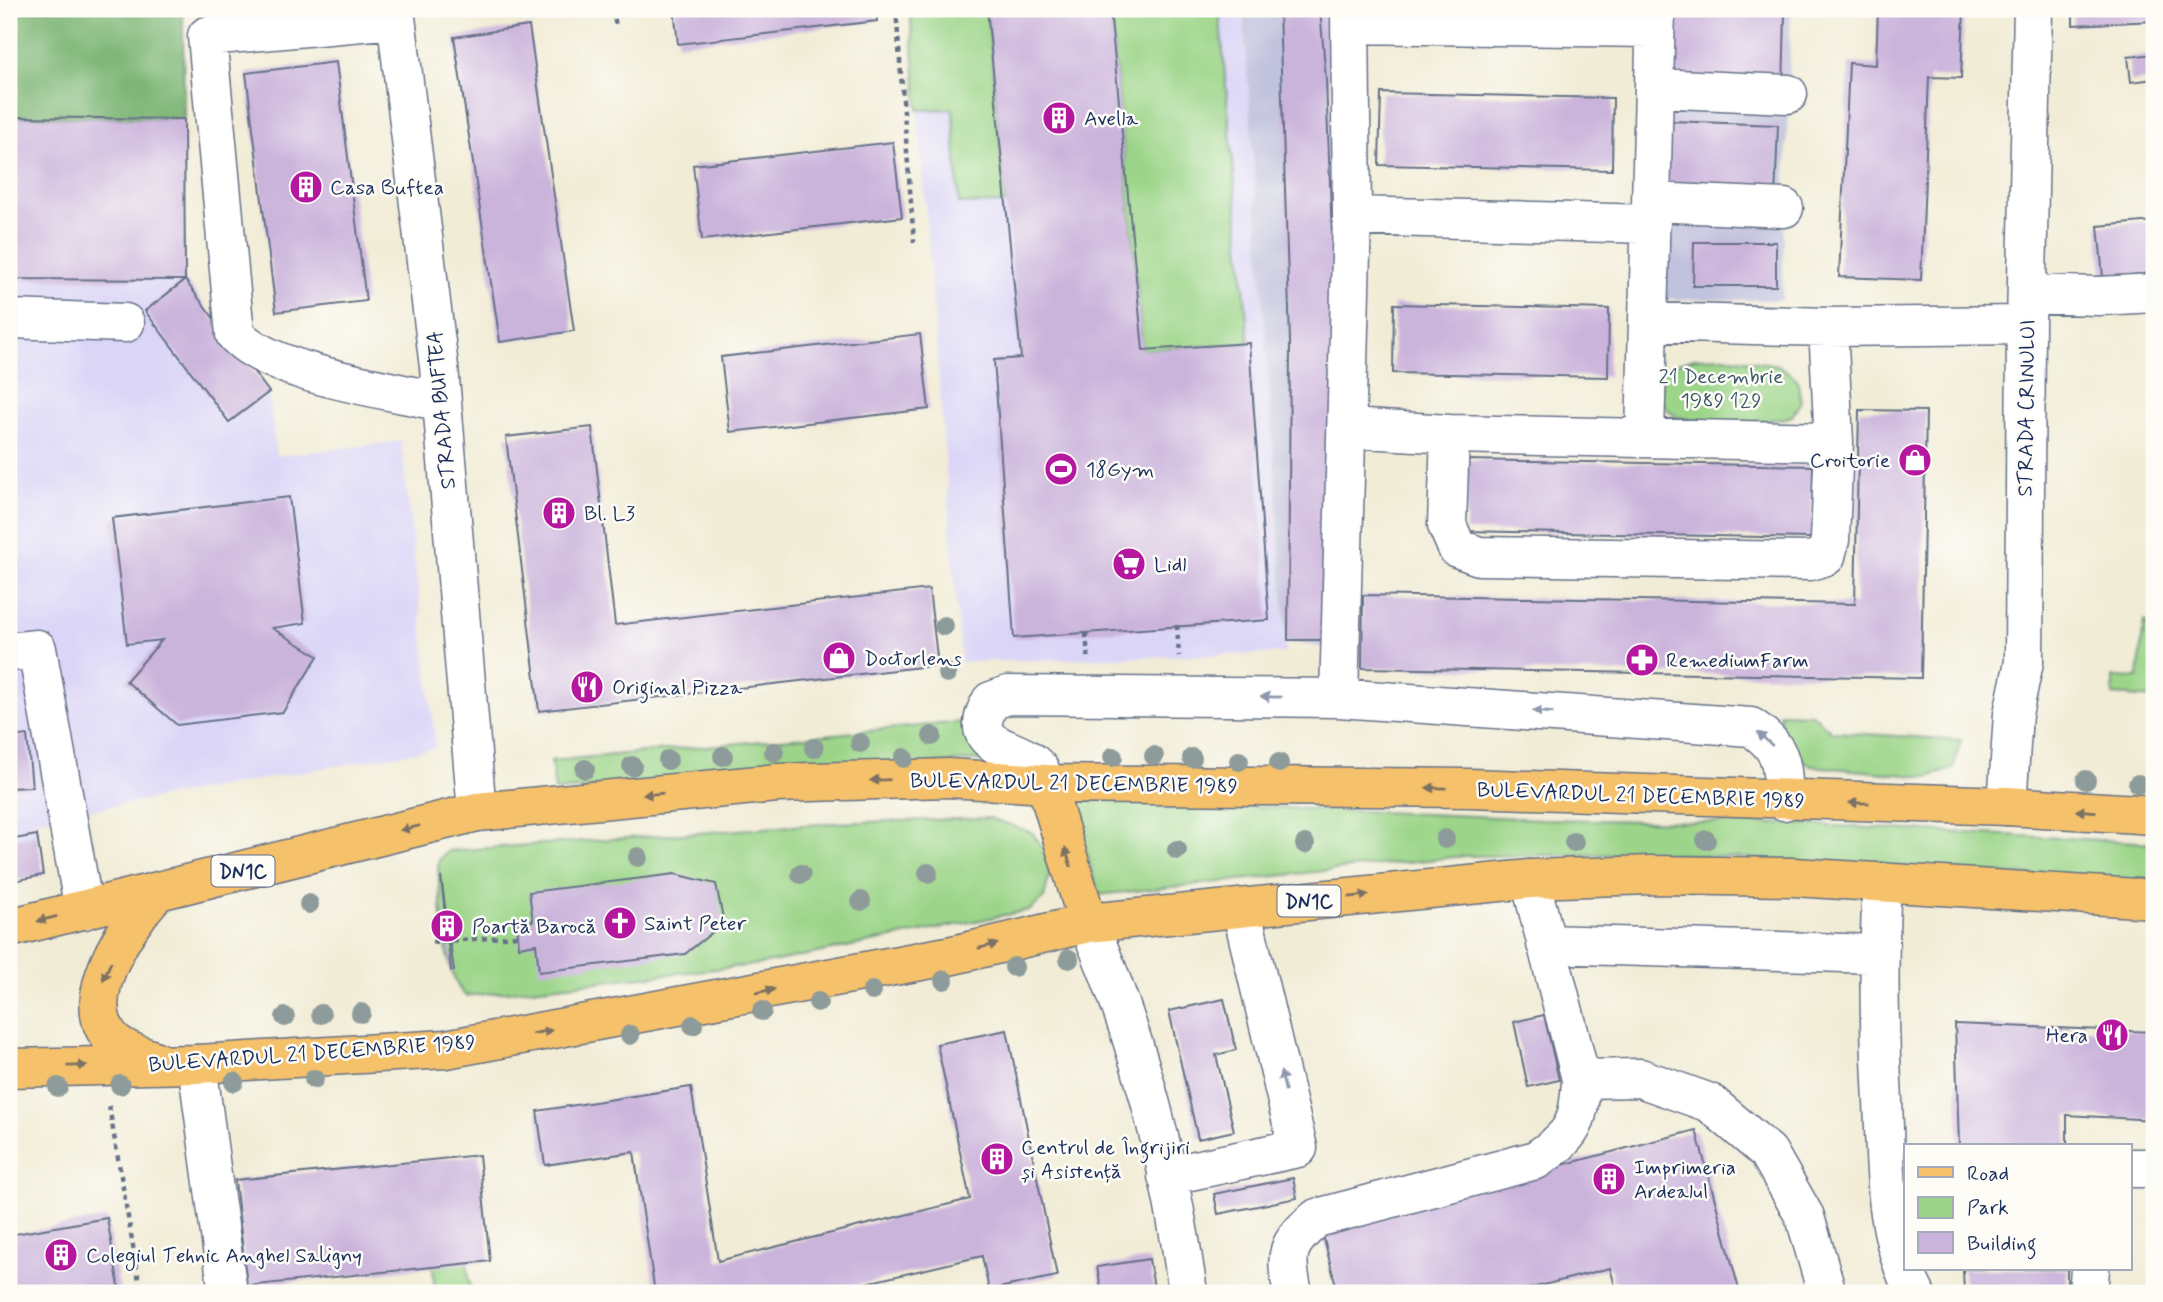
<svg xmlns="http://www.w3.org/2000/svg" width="2163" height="1302" font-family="Mynerve,sans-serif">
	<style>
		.built { fill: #dbd6f7 }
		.industrial { fill: #c1c2dd }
		.green { fill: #9cd589; stroke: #5c8274; stroke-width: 2 }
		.forest { fill: #7db675; stroke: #4c726a; stroke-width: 2 }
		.building { fill: #cbb4dc }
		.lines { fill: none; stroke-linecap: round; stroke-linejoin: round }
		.minor-casing { stroke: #667188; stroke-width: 41 }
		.major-casing { stroke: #667188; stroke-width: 41 }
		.path { stroke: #667188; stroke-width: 4.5; stroke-dasharray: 5 5; stroke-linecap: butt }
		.minor { stroke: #fff; stroke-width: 38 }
		.major { stroke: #f5c16b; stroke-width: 38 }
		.tree { fill: #8d9b9a }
		.oneway { fill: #8d97ae }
		.oneway2 { fill: #7d7164 }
		.labels { text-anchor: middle; stroke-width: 5; stroke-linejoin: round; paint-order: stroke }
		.shield { fill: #fdfcf7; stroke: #5f6c8c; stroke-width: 2 }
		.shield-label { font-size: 19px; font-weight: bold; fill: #1b2f5e }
		.poi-label { font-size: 21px; fill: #1b2f5e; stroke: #fdfcf7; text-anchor: start }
		.park-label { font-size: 21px; fill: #3b5869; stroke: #fdfcf7 }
		.street-label { font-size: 21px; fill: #1b2f5e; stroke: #fdfcf7 }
	</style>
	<rect width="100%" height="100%" fill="#fdfcf7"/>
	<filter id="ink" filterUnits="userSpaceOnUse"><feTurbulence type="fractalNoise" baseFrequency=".0143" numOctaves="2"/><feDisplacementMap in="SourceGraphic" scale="14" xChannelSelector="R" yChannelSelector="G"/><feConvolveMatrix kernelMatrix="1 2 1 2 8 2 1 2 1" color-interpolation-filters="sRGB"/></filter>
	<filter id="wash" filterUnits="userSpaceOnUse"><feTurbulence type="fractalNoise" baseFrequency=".00686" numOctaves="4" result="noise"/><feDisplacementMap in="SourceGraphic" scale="28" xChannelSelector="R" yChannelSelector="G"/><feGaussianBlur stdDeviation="1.57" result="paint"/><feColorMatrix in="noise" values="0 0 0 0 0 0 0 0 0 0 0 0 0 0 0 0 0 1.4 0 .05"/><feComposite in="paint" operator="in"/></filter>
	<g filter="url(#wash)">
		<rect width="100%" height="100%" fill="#f1ecd6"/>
		<!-- built -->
		<path class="built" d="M910,9h333l43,644 -325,9z
			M9,117l175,2 1,161 84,112 7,64 125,-15 35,307 -401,72 8,55 -34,7z"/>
		<!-- industrial -->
		<path class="industrial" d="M1243,9h82l13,217 -11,421 -41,-5z
			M1668,9h123l-9,291 -121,-1z"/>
		<!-- green -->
		<path class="green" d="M910,9h77l19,194 -47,1 -6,-95 -35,1z
			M1110,9h109l30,334 -106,7z
			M1725,357l53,8 19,14 4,22 -9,15c-22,7 -92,8 -114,1 -9,-4 -13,-11 -19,-19l6,-30 29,-10z
			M2144,621l10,12v65l-41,-3v-18l25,1z
			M1779,713l33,1 20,18 129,8 -8,29 -25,8 -117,-11 -26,-21z
			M972,721l10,39 -427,31 -4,-30z
			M1073,799l469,20 254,5 358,19v40l-477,-29 -212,2 -367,39z
			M990,818l43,15 10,17 7,23 -6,25 -14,12 -268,54 -296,32c-23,-17 -25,-99 -28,-129l2,-9 8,-7 386,-28z
			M465,1249l6,44h-36l-3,-38z"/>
		<!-- forest -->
		<path class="forest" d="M53,9h130l1,110 -175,-2v-104z"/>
		<g id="blocks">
			<!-- building -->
			<path class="building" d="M674,9h202l1,12 -199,23z
				M987,9h123l33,341 106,-7 20,277 -255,18 -20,-278 27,-2z
				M1279,9h41l6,71 10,260 -10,300h-38l2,-299z
				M1878,9h86l-3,69 -32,-1 -8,203 -82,-3 10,-214 27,2z
				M2073,9h81v12l-81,4z
				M1673,10l112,4 -2,75 -112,-4z
				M529,26l45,305 -74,11 -46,-305z
				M2154,54v25l-23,3 -3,-25z
				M336,62l30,239 -90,11 -30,-239z
				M1381,93l232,5 -1,72 -233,-5z
				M9,117l175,2 1,161 -176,-1z
				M1670,121l108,4 -3,74 -107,-4z
				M893,142l9,75 -200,23 -9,-75z
				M2154,221v52l-51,4 -5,-51z
				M1694,242h82v44h-83z
				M185,280l84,112 -40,30 -84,-111z
				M1394,304l215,5 -1,68 -215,-4z
				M920,334l9,75 -199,23 -9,-75z
				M1859,410l67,1 -5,267 -559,-10 1,-73 492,9z
				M592,427l23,198 314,-36 9,76 -399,46 -33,-274z
				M1467,460l346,6 -1,72 -346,-7z
				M289,497l16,126 -33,5 46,28 -35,56 -106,13 -51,-44 36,-41 -35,4 -15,-126z
				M27,735l5,52 -23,1v-51z
				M37,835l6,40 -34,7v-42z
				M675,874l41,10 8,39 -39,31 -146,18 -3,-28 -17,3 -2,-25 16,-1 -4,-29z
				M441,877l13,94h-3z
				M1224,999l12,51 -20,5 18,76 -36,8 -29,-128z
				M1544,1015l15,65 -31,7 -14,-65z
				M1955,1024l199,8v88l-87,-5v31h-108z
				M1007,1030l50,246 -68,14 -7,-34 -158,37h-169l-21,-141 -89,13 -8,-54 154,-24 27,174 252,-62 -33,-155z
				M1696,1130l44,163h-123l-7,-25 -98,25h-174l-17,-65z
				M479,1155l11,106 -243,25 -12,-106z
				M1293,1178l4,20 -79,16 -4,-20z
				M107,1218l13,75h-111v-58z
				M1149,1259l6,34h-53l-5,-26z
				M1963,1269h104v16l-103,8z"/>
		</g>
	</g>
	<g filter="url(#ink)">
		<use href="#blocks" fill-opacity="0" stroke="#667188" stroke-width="2"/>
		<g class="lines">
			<defs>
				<path id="minor" d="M395,9l44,358 38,445
					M396,19l-189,17 28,298c35,40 152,55 207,68
					M1350,24l305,4
					M1654,88l134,6
					M1652,202l132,6
					M1352,216l299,8
					M2028,294l71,2 55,-3
					M9,319l116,4
					M1649,322l179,5 198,-2
					M1828,327l6,115
					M1348,428l102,6 384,8 -4,98 -4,16 -16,5 -331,-5 -22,-8 -10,-23 3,-91
					M1645,438l11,-429
					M9,652l28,-3 47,261
					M1339,698l13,-482 -2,-207
					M1046,784c-2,-4 -4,-11 -7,-15 -21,-26 -77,-17 -48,-68l17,-6 331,3 412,29c33,22 31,37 33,74
					M2007,806l6,-92 11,-52 2,-337 7,-316
					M1530,879l51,200 59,-1 70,25 58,49 37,65 22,76
					M1882,882c-4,74 -3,145 1,219 3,66 0,132 32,192
					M1088,923c51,116 83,244 100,370
					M1546,944l332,10
					M197,1064l31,229
					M2130,1168h24
					M1167,1176l131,-28 -57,-240
					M1293,1293c-9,-40 -7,-49 24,-75l219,-58c37,-25 43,-35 45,-81
					M2088,1293l2,-24"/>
				<path id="major" d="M1046,784l42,139
					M9,928l468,-116 300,-29 171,-5 98,6 424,4 537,18 147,9
					M156,1061c-15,-6 -33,-10 -44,-22 -37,-39 16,-116 44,-146
					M9,1068l188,-4 249,-15 507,-94 135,-32 442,-44 121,-4 143,2 360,22"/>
			</defs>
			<!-- minor casing -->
			<use href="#minor" class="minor-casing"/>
			<!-- major casing -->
			<use href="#major" class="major-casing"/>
			<!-- path -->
			<path class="path" d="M613,9l3,18
				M896,9l18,233
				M1177,625l2,31
				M1086,633l2,24
				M432,942l86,-6
				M109,1106l32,187"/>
			<!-- minor -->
			<use href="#minor" class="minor"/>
			<!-- major -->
			<use href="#major" class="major"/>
		</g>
		<!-- trees -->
		<g class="tree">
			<circle cx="944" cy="626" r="10"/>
			<circle cx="947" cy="673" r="10"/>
			<circle cx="932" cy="736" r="10"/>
			<circle cx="860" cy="743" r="10"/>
			<circle cx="814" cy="748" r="10"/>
			<circle cx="774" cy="752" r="10"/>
			<circle cx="723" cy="756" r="10"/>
			<circle cx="1154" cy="756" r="10"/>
			<circle cx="1113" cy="757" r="10"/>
			<circle cx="904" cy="758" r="10"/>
			<circle cx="1192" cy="758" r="10"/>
			<circle cx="668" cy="760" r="10"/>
			<circle cx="1239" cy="761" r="10"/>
			<circle cx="1279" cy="763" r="10"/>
			<circle cx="632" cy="766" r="10"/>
			<circle cx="585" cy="769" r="10"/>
			<circle cx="2086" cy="780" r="10"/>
			<circle cx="2138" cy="784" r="10"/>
			<circle cx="1445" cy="839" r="10"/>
			<circle cx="1706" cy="840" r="10"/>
			<circle cx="1574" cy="842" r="10"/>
			<circle cx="1305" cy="844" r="10"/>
			<circle cx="1177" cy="850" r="10"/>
			<circle cx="638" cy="857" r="10"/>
			<circle cx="928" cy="873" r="10"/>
			<circle cx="801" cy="874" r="10"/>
			<circle cx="861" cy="901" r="10"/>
			<circle cx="309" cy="904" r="10"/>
			<circle cx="1069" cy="959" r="10"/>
			<circle cx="1014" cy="967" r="10"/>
			<circle cx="944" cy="980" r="10"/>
			<circle cx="872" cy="991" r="10"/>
			<circle cx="818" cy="1002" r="10"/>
			<circle cx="762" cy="1011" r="10"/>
			<circle cx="361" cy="1013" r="10"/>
			<circle cx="321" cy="1014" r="10"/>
			<circle cx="285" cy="1017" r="10"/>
			<circle cx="693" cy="1025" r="10"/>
			<circle cx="630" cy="1035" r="10"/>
			<circle cx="314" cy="1079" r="10"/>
			<circle cx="234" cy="1082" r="10"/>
			<circle cx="120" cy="1085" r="10"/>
			<circle cx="58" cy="1087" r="10"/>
		</g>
		<!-- one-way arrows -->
		<defs><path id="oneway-solid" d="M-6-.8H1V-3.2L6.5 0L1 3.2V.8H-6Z" transform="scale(1.75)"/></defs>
		<g class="oneway">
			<use href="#oneway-solid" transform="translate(1271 697) rotate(-179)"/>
			<use href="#oneway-solid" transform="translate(1543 712) rotate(-176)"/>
			<use href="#oneway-solid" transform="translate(1765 739) rotate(-138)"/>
			<use href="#oneway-solid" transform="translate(1283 1081) rotate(-103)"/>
		</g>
		<g class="oneway2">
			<use href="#oneway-solid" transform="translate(880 780) rotate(178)"/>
			<use href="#oneway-solid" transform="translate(1436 788) rotate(-179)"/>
			<use href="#oneway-solid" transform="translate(653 794) rotate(175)"/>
			<use href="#oneway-solid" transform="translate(1859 803) rotate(-179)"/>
			<use href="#oneway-solid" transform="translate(2086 811) rotate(-177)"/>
			<use href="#oneway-solid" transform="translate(410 828) rotate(167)"/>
			<use href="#oneway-solid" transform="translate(1068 857) rotate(-107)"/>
			<use href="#oneway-solid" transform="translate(1359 896) rotate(-6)"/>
			<use href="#oneway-solid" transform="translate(47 919) rotate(166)"/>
			<use href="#oneway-solid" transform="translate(988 946) rotate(-13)"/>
			<use href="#oneway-solid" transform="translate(107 971) rotate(114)"/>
			<use href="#oneway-solid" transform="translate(765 991) rotate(-11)"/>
			<use href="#oneway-solid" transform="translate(542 1032) rotate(-10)"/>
			<use href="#oneway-solid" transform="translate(77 1066) rotate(-1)"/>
		</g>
	</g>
	<!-- icons -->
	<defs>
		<symbol id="building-disc" viewBox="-11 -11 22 22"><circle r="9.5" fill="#b5179e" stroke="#fdfcf7"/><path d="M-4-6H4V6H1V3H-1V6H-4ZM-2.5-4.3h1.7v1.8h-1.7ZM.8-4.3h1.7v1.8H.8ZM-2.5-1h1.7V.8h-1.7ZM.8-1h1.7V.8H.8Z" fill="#fff"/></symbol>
		<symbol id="shop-disc" viewBox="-11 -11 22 22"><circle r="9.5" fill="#b5179e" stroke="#fdfcf7"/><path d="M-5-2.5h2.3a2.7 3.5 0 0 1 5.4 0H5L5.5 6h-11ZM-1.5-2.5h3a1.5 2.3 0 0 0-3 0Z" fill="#fff"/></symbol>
		<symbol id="stadium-disc" viewBox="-11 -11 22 22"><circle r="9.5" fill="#b5179e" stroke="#fdfcf7"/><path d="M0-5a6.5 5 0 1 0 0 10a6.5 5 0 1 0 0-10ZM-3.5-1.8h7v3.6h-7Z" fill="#fff"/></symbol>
		<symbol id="supermarket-disc" viewBox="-11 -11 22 22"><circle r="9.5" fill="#b5179e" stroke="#fdfcf7"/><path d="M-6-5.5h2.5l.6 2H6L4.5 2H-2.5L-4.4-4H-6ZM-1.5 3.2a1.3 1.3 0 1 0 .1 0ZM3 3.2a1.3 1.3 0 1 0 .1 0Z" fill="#fff"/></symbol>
		<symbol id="pharmacy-disc" viewBox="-11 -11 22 22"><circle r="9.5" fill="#b5179e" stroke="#fdfcf7"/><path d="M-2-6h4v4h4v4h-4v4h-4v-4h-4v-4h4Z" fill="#fff"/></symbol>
		<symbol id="restaurant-disc" viewBox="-11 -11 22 22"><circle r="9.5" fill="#b5179e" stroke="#fdfcf7"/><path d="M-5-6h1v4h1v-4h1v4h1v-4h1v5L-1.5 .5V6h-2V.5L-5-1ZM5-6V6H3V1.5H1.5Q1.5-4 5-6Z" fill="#fff"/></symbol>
		<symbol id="church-disc" viewBox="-11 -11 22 22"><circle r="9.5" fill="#b5179e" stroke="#fdfcf7"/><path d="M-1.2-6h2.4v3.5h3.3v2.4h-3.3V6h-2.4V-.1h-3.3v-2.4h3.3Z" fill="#fff"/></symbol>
	</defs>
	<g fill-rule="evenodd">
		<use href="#building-disc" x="1040" y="99" width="38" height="38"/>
		<use href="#building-disc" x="287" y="168" width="38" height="38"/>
		<use href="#shop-disc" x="1896" y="441" width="38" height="38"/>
		<use href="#stadium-disc" x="1042" y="450" width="38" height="38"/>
		<use href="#building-disc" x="540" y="494" width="38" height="38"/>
		<use href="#supermarket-disc" x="1110" y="545" width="38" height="38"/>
		<use href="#shop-disc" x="820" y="639" width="38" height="38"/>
		<use href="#pharmacy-disc" x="1623" y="641" width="38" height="38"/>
		<use href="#restaurant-disc" x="568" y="668" width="38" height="38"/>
		<use href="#church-disc" x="601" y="904" width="38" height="38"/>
		<use href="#building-disc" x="428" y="907" width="38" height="38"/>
		<use href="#restaurant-disc" x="2093" y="1016" width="38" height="38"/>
		<use href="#building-disc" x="978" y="1140" width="38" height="38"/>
		<use href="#building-disc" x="1590" y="1160" width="38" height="38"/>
		<use href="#building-disc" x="42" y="1236" width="38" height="38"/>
	</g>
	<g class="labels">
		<!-- shield labels -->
		<g class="shield">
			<rect x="211.5" y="855.5" width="63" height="31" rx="5"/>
			<rect x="1277.5" y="885.5" width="63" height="31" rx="5"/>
		</g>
		<g class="shield-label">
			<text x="243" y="878">DN1C</text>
			<text x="1309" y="908">DN1C</text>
		</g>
		<!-- poi labels -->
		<g class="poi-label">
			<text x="1084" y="125">Avella</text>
			<text x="330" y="194">Casa Buftea</text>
			<text x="1890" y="467" text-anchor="end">Croitorie</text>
			<text x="1086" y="476">18Gym</text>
			<text x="584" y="520">Bl. L3</text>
			<text x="1154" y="571">Lidl</text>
			<text x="864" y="665">Doctorlens</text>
			<text x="1666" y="667">RemediumFarm</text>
			<text x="612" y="694">Original Pizza</text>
			<text x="644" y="930">Saint Peter</text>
			<text x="472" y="933">Poartă Barocă</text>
			<text x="2088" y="1042" text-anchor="end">Hera</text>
			<text x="1021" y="1154">Centrul de Îngrijiri<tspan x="1021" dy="24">și Asistență</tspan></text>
			<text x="1634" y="1174">Imprimeria<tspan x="1634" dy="24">Ardealul</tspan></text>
			<text x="86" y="1262">Colegiul Tehnic Anghel Saligny</text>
		</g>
		<!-- park labels -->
		<g class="park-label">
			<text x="1721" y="383">21 Decembrie<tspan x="1721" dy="24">1989 129</tspan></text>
		</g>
		<!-- street labels -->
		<g class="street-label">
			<text transform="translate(2026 408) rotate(-89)" y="7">STRADA CRINULUI</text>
			<text transform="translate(441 410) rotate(-95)" y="7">STRADA BUFTEA</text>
			<text transform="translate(1074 783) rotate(1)" y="7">BULEVARDUL 21 DECEMBRIE 1989</text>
			<text transform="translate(1641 795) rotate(2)" y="7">BULEVARDUL 21 DECEMBRIE 1989</text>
			<text transform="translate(312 1053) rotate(-4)" y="7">BULEVARDUL 21 DECEMBRIE 1989</text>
		</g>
	</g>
	<!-- margin -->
	<rect width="2163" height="1302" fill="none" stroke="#fdfcf7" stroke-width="35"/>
	<!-- legend -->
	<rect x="1904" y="1144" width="228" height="126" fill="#fdfcf7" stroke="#a3aaba" stroke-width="2"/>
	<rect x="1918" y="1167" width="35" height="10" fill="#f5c16b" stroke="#a3aaba" stroke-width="2"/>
	<text x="1967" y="1180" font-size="21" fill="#1b2f5e">Road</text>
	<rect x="1918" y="1197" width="35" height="21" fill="#9cd589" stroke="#a3aaba" stroke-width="2"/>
	<text x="1967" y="1214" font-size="21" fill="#1b2f5e">Park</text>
	<rect x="1918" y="1232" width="35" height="21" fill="#cbb4dc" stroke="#a3aaba" stroke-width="2"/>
	<text x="1967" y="1250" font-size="21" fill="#1b2f5e">Building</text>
</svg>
